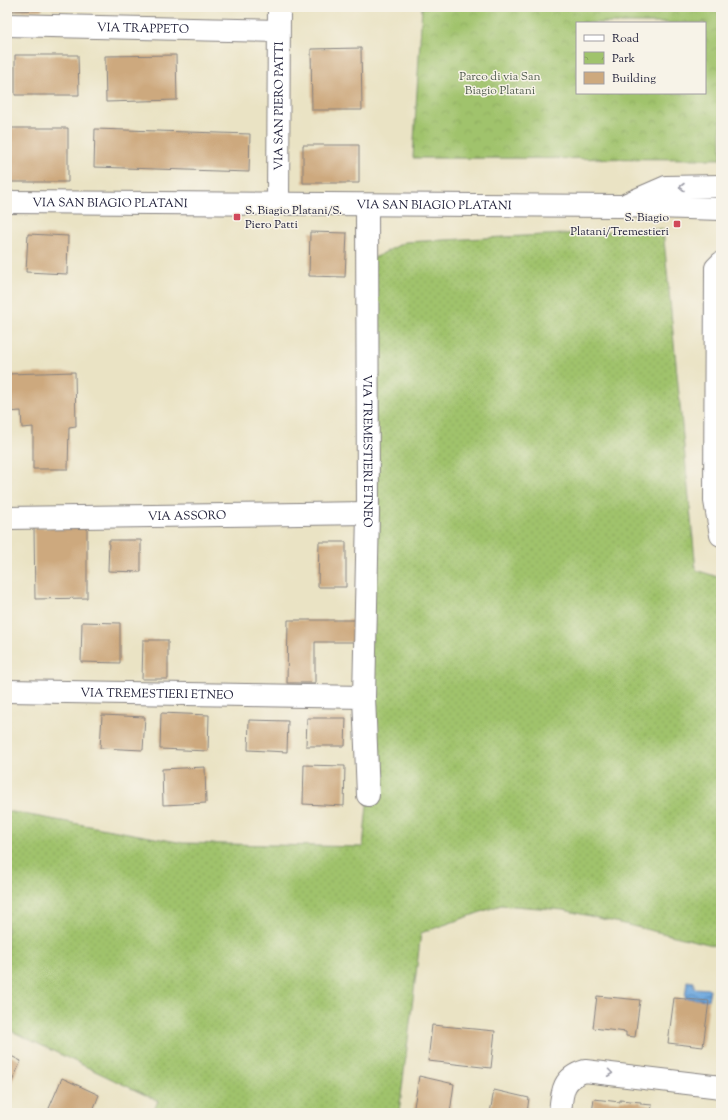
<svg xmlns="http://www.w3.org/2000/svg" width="728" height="1120" font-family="'Sorts Mill Goudy',serif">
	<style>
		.grass { fill: url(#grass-dots); stroke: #617254 }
		.park { fill: url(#park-crowns); stroke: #617254; fill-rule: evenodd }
		.water { fill: url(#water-waves); stroke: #48658c }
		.building { fill: #cda97e }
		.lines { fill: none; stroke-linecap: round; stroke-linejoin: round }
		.minor-casing { stroke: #868280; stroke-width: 24 }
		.minor { stroke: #fff; stroke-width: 22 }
		.oneway { stroke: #9c9ca7 }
		.poi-dot { fill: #d1495b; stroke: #f7f3e8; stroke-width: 1.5 }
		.labels { text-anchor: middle; stroke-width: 3; stroke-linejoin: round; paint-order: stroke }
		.street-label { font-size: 12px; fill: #22223b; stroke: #f7f3e8 }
		.park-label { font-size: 12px; fill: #4e5a4c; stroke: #f7f3e8 }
		.poi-label { font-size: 12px; fill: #22223b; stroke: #f7f3e8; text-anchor: start }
	</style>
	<defs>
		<pattern id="grass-dots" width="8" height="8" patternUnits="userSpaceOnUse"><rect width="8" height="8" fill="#a0c36c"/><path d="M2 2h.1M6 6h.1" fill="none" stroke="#8aa75e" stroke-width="1.8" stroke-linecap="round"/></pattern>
		<pattern id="park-crowns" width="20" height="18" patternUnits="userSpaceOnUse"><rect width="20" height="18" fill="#a0c36c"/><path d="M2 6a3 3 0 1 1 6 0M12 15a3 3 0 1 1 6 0" fill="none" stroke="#8aa75e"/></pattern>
		<pattern id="water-waves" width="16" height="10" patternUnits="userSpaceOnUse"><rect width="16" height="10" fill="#6ea8de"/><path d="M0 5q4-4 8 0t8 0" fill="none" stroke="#5a88b5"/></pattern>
	</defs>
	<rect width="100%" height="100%" fill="#f7f3e8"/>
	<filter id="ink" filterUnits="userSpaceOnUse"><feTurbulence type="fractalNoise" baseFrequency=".025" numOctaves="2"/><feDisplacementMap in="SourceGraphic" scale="8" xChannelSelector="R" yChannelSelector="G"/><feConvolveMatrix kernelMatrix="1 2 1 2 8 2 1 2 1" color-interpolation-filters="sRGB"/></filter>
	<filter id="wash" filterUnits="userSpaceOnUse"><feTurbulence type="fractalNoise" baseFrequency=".012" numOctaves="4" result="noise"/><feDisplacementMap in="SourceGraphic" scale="16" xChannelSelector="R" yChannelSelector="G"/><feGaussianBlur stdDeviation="0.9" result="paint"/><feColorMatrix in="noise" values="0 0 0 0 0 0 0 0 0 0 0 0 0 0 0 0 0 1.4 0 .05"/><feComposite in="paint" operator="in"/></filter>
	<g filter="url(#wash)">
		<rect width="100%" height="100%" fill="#eae3c4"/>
		<!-- grass -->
		<path class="grass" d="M663,229l33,341 25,8v369l-157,-37 -63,-5 -80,28 -22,180h-247l6,-12 -151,-72v-218l176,32 180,4 5,-52v-534l37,-19z"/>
		<!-- park -->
		<path class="park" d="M422,7h299v152l-308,-1zM577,23h128v70h-128z"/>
		<!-- water -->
		<path class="water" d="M687,981l7,1v6l16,1 -2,11 -23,-2z"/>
		<g id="blocks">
			<!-- building -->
			<path class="building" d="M11,7h31v3l-31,1z
				M52,7h32v2h-32z
				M361,48l1,62h-50l-1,-61z
				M15,55h63l1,40h-64z
				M176,55l1,45 -71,2 -1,-46z
				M11,128h57v54h-57z
				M95,129l155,5 -1,38 -155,-5z
				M303,145h56v38h-56z
				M310,232l37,1 -2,44 -36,-1z
				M28,234l40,2 -1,38 -41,-2z
				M75,372l1,54 -7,1 -1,42h-35v-42l-11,1 -1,-17 -14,1v-38z
				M87,527v71l-52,1 -1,-71z
				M109,540h32v32l-33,-1z
				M319,542h27v45h-28z
				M288,620h70l-1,22h-42v41h-28z
				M82,622l38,1v40l-39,-1z
				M143,640h25v39h-26z
				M161,713l48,2 -1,36 -48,-2z
				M102,715l43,2 -2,33 -43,-2z
				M307,718h39l-1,28h-39z
				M249,720l39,1 -1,31 -39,-2z
				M304,765l41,1 -1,40 -41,-2z
				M205,767l1,36 -43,2 -1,-36z
				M597,996l43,4 -5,37 -9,-1v-4l-33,-4z
				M674,998l35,3 -6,46 -35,-4z
				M432,1025l63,6 -4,37 -63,-7z
				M7,1054l14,7 -14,32z
				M419,1076l35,8 -4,29h-37z
				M62,1078l37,17 -7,18h-45z
				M494,1090l35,8 -2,15h-37z
				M594,1099l26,3v-2l21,2v2l11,1 -1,8h-59z"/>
		</g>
	</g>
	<g filter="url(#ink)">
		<use href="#blocks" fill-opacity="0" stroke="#868280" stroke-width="1"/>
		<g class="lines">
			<defs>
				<g id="minor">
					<path id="s1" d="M7,25l271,6"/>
					<path id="s2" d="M7,202l615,4 99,3"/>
					<path id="s3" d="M278,204l1,-197"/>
					<path d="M627,204l39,-17 55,-1"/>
					<path id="s4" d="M367,205l1,308 -4,184 4,98"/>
					<path d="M721,263l-5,5 -1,233 6,34"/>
					<path id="s5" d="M7,518l361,-5"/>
					<path id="s6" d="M7,691l357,6"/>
					<path d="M560,1113c2,-21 2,-35 25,-42l136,16"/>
				</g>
			</defs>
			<!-- minor casing -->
			<use href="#minor" class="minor-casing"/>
			<!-- minor -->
			<use href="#minor" class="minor"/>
		</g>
		<!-- one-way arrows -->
		<defs><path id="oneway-chevron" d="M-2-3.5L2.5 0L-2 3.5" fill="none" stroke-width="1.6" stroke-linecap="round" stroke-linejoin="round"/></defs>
		<g class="oneway">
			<use href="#oneway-chevron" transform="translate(682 187) rotate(180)"/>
			<use href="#oneway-chevron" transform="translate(610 1073) rotate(7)"/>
		</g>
	</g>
	<!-- markers -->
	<g class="poi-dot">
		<rect x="233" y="213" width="8" height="8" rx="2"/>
		<rect x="673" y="220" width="8" height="8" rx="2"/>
	</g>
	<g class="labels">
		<!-- street labels -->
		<g class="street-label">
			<text dy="4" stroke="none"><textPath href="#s1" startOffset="136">VIA TRAPPETO</textPath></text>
			<text dy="4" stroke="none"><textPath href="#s3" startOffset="98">VIA SAN PIERO PATTI</textPath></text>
			<text dy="4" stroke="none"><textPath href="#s2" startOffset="103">VIA SAN BIAGIO PLATANI</textPath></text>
			<text dy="4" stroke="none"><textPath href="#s2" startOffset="427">VIA SAN BIAGIO PLATANI</textPath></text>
			<text dy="4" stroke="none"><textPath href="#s4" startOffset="246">VIA TREMESTIERI ETNEO</textPath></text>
			<text dy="4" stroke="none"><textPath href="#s5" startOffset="180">VIA ASSORO</textPath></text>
			<text dy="4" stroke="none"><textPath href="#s6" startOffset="150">VIA TREMESTIERI ETNEO</textPath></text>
		</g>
		<!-- park labels -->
		<g class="park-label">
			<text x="500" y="80">Parco di via San<tspan x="500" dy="14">Biagio Platani</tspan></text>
		</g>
		<!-- poi labels -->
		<g class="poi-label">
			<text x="245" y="214">S. Biagio Platani/S.<tspan x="245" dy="14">Piero Patti</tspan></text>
			<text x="669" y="221" text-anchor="end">S. Biagio<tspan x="669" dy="14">Platani/Tremestieri</tspan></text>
		</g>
	</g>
	<!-- margin -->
	<rect width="728" height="1120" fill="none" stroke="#f7f3e8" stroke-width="24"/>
	<!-- legend -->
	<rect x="576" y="22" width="130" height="72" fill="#f7f3e8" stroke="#a29fa3"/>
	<rect x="584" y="35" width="20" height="6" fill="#ffffff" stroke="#a29fa3"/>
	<text x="612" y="42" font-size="12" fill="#22223b">Road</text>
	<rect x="584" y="52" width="20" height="12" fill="url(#park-crowns)" stroke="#a29fa3"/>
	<text x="612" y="62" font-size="12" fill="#22223b">Park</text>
	<rect x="584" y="72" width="20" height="12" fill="#cda97e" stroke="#a29fa3"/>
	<text x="612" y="82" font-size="12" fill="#22223b">Building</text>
</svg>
